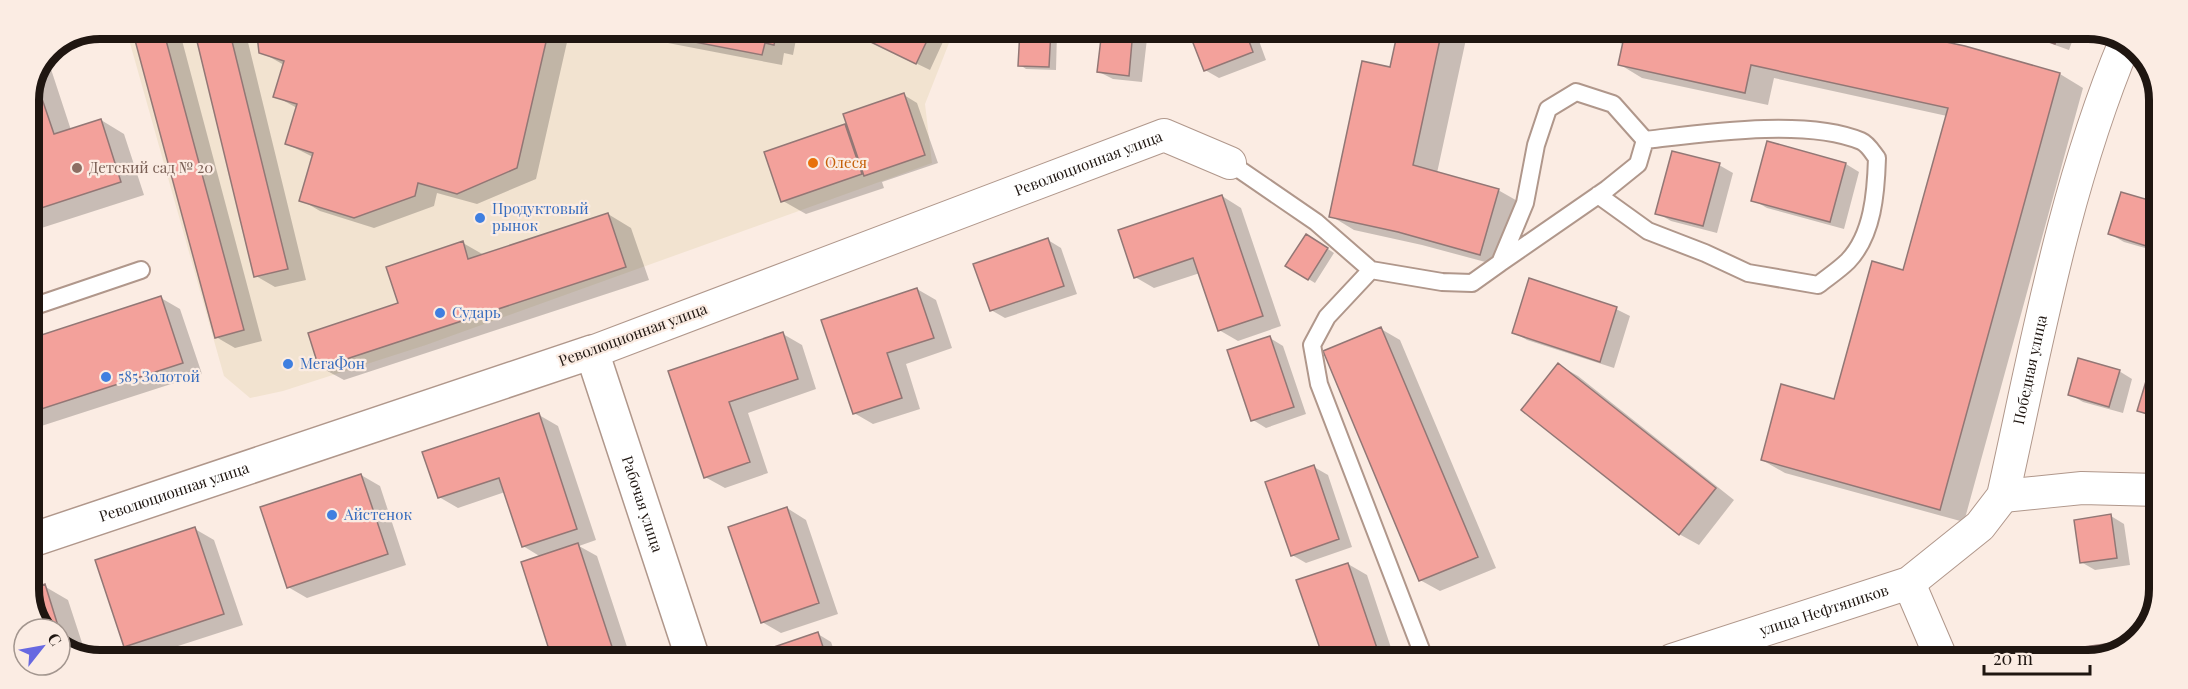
<svg xmlns="http://www.w3.org/2000/svg" width="2188" height="689" font-family="'Playfair Display',serif">
	<style>
		.commercial { fill: #f2e3d0 }
		.shadow { fill: #0003 }
		.building { fill: #f3a19b; stroke: #927775; stroke-width: 1.5 }
		.lines { fill: none; stroke-linecap: round; stroke-linejoin: round }
		.service-casing { stroke: #b0978b; stroke-width: 20 }
		.minor-casing { stroke: #b0978b; stroke-width: 34 }
		.primary-casing { stroke: #b0978b; stroke-width: 36 }
		.service { stroke: #fff; stroke-width: 16 }
		.minor { stroke: #fff; stroke-width: 32 }
		.primary { stroke: #fff; stroke-width: 33 }
		.food-dot { fill: #e8710a; stroke: #fbece3; stroke-width: 2 }
		.education-dot { fill: #8d6e63; stroke: #fbece3; stroke-width: 2 }
		.shop-dot { fill: #3f7fe0; stroke: #fbece3; stroke-width: 2 }
		.labels { text-anchor: middle; stroke-width: 4.5; stroke-linejoin: round; paint-order: stroke }
		.food-label { font-size: 15px; fill: #c56008; stroke: #fbece3; text-anchor: start }
		.street-label { font-size: 15px; fill: #1f1611; stroke: #fbece3 }
		.education-label { font-size: 15px; fill: #785e54; stroke: #fbece3; text-anchor: start }
		.shop-label { font-size: 15px; fill: #366cbe; stroke: #fbece3; text-anchor: start }
		.rim { fill: none; stroke: #1f1611; stroke-width: 8 }
	</style>
	<rect width="100%" height="100%" fill="#fbece3"/>
	<!-- commercial -->
	<path class="commercial" d="M126,29l824,1 -1,13 -24,61 7,59 -506,182 -143,46 -33,7 -26,-22z"/>
	<!-- shadow -->
	<path class="shadow" d="M133,29h46l83,312 -27,7 -19,-11z
		M195,29h375l-34,150 -59,25 -40,-11 -3,13 -60,22 -54,-17 -19,-11 12,-43 -26,-13 10,-36 -22,-12 9,-31 -23,-13 -2,-11 -13,-7 60,246 -31,7 -19,-11z
		M608,29h190l-5,26 -9,-2 -2,12 -166,-32z
		M845,29l100,1 3,1 -18,39z
		M1022,30h30l5,3 -1,37 -30,-1 -6,-4z
		M1103,30h45l-6,52 -29,-3 -14,-7z
		M1190,30h65l11,30 -47,18 -14,-8z
		M1399,30h69l-31,143 61,17 23,13 -17,64 -82,-22 -68,-15 -23,-14 60,-147z
		M1559,30l328,1 77,17 96,26 23,14 -119,434 -179,-49 -23,-13 73,-59 69,-129 43,-156 -173,-38 -6,27 -126,-27 -23,-14 5,-20z
		M2015,31h61l-7,19z
		M47,57l24,73 30,-10 23,14 20,61 -115,37v-132z
		M904,95l13,8 21,60 -56,19 2,6 -78,26 -23,-13 61,-75 5,3z
		M1846,164l13,8 -15,57 -77,-21 -14,-8z
		M1719,165l14,8 -16,60 -46,-12 -14,-8z
		M1222,196l19,12 40,118 -43,15 -19,-11 -19,-57 -46,15 -19,-11z
		M2159,205v47l-35,-10 -14,-8z
		M608,214l23,14 18,52 -305,100 -24,-13 80,-63 63,-61 21,12z
		M1313,239l21,14 -19,30 -28,-17z
		M1048,240l13,8 16,46 -72,24 -14,-8z
		M917,289l19,11 16,48 -46,16 14,45 -47,15 -19,-11z
		M161,298l19,11 22,65 -173,56v-89z
		M1616,309l14,7 -16,52 -87,-28 -13,-8z
		M1381,329l19,11 96,228 -56,23 -20,-11z
		M783,334l19,11 14,44 -68,24 20,60 -43,15 -20,-11 -35,-105z
		M1270,338l13,8 23,68 -40,14 -13,-8z
		M1559,365l19,11 156,124 -35,45 -20,-11z
		M2151,370l7,2v48l-19,-9z
		M2119,371l13,8 -9,34 -40,-11 -14,-8z
		M539,415l19,11 38,114 -17,6 18,10 34,103h-77l-13,-102 -18,-11 -18,-54 -47,16 -19,-11z
		M1314,467l14,8 24,72 -46,16 -14,-8z
		M361,475l19,11 26,79 -99,33 -19,-11z
		M787,508l19,12 32,94 -57,19 -19,-11z
		M2111,516l13,8 6,41 -35,5 -14,-8z
		M195,529l19,11 29,85 -99,32 -19,-11z
		M1348,564l19,11 28,85h-89l17,-6z
		M44,586l24,14 19,58h-6l-21,-13v-16h-17l-14,-38z
		M818,634l13,8 6,17h-65z
		M2127,643l5,3 -44,14h-23l-1,-9z"/>
	<!-- building -->
	<path class="building" d="M132,29h31l81,301 -29,8z
		M194,29h35l59,240 -34,8z
		M239,29h310l-32,139 -60,26 -39,-11 -3,13 -61,22 -55,-17 14,-48 -28,-9 12,-40 -24,-7 11,-36 -25,-8 -2,-18 -18,-4z
		M627,29h150l-3,16 -9,-2 -3,12z
		M844,29l88,1 -16,34z
		M1020,30h31l-2,37 -31,-1z
		M1102,30h31l-4,46 -32,-4z
		M1188,30h57l8,22 -49,19z
		M1398,30h44l-29,135 86,24 -19,66 -82,-23 -69,-15 33,-156 28,6z
		M1593,30l301,1 71,15 95,27 -120,437 -179,-50 20,-76 53,15 38,-138 31,9 45,-162 -197,-43 -6,28 -127,-28 6,-28z
		M2019,31h40l-4,13z
		M36,81l18,53 47,-15 20,63 -92,30v-112z
		M2154,82l5,13v14l-12,-4z
		M904,93l21,62 -61,21 -21,-62z
		M845,124l17,50 -81,28 -17,-50z
		M1767,141l79,22 -16,59 -79,-21z
		M1672,151l48,12 -17,63 -48,-12z
		M2121,192l38,11v47l-51,-16z
		M1222,195l41,121 -45,15 -25,-73 -59,20 -16,-48z
		M608,213l18,54 -307,101 -11,-35 90,-30 -12,-36 77,-26 5,18z
		M1306,234l22,14 -20,32 -23,-14z
		M1048,238l16,48 -74,25 -17,-47z
		M1529,278l88,29 -17,55 -88,-29z
		M917,288l17,50 -47,15 15,45 -49,16 -32,-94z
		M161,296l22,67 -154,50v-74z
		M1381,327l97,230 -59,24 -96,-230z
		M783,332l15,47 -69,23 21,60 -46,16 -36,-107z
		M1270,336l24,71 -43,14 -24,-71z
		M2078,358l42,12 -11,37 -41,-12z
		M1558,363l158,125 -37,47 -158,-125z
		M2150,368l8,2v47l-21,-6z
		M539,413l38,116 -55,18 -23,-69 -61,20 -16,-46z
		M1314,465l25,74 -48,17 -26,-74z
		M361,474l27,80 -101,34 -27,-81z
		M787,507l32,96 -58,20 -33,-96z
		M2111,514l6,44 -37,5 -6,-43z
		M195,527l29,87 -100,33 -29,-87z
		M578,543l38,116h-64l-31,-97z
		M1348,563l33,97h-57l-28,-80z
		M45,584l14,45h-16l-14,-35v-4z
		M818,632l9,27h-56l-3,-10z
		M2127,641l1,6 -40,13h-25l-1,-10z"/>
	<g class="lines">
		<defs>
			<path id="service" d="M1230,163l86,59 55,48 71,12 30,1 28,-20 25,-60 11,-58 12,-36 28,-17 37,12 32,36 -7,24 -31,25 -107,74
				M1598,195l50,36 57,22 43,20 70,12c10,-8 21,-15 30,-24 25,-26 28,-69 29,-103 -4,-5 -9,-14 -16,-17 -55,-23 -156,-8 -216,-1
				M1371,270l-44,47 -15,28 7,39 106,276
				M29,308l112,-38"/>
			<g id="minor">
				<path id="s1" d="M592,352l572,-217 66,28"/>
				<path d="M2003,496l79,-8 76,2"/>
				<path d="M1909,583l33,77"/>
				<path id="s2" d="M1672,660l237,-77 71,-57 23,-30c34,-153 61,-308 122,-454"/>
			</g>
			<g id="primary">
				<path id="s3" d="M29,541l563,-189 101,307"/>
			</g>
		</defs>
		<!-- service casing -->
		<use href="#service" class="service-casing"/>
		<!-- minor casing -->
		<use href="#minor" class="minor-casing"/>
		<!-- primary casing -->
		<use href="#primary" class="primary-casing"/>
		<!-- service -->
		<use href="#service" class="service"/>
		<!-- minor -->
		<use href="#minor" class="minor"/>
		<!-- primary -->
		<use href="#primary" class="primary"/>
	</g>
	<!-- markers -->
	<circle class="food-dot" cx="813" cy="163" r="6"/>
	<circle class="education-dot" cx="77" cy="168" r="6"/>
	<g class="shop-dot">
		<circle cx="480" cy="218" r="6"/>
		<circle cx="440" cy="313" r="6"/>
		<circle cx="288" cy="364" r="6"/>
		<circle cx="106" cy="377" r="6"/>
		<circle cx="332" cy="515" r="6"/>
	</g>
	<g class="labels">
		<!-- food labels -->
		<g class="food-label">
			<text x="825" y="168">Олеся</text>
		</g>
		<!-- street labels -->
		<g class="street-label">
			<text dy="5" stroke="none"><textPath href="#s1" startOffset="531">Революционная улица</textPath></text>
			<text transform="translate(633 335) rotate(-20)" y="5">Революционная улица</text>
			<text dy="5" stroke="none"><textPath href="#s2" startOffset="507">Победная улица</textPath></text>
			<text dy="5" stroke="none"><textPath href="#s3" startOffset="153">Революционная улица</textPath></text>
			<text dy="5" stroke="none"><textPath href="#s3" startOffset="754">Рабочая улица</textPath></text>
			<text dy="5" stroke="none"><textPath href="#s2" startOffset="160">улица Нефтяников</textPath></text>
		</g>
		<!-- education labels -->
		<g class="education-label">
			<text x="89" y="173">Детский сад № 20</text>
		</g>
		<!-- shop labels -->
		<g class="shop-label">
			<text x="492" y="214">Продуктовый<tspan x="492" dy="17">рынок</tspan></text>
			<text x="452" y="318">Сударь</text>
			<text x="300" y="369">МегаФон</text>
			<text x="118" y="382">585 Золотой</text>
			<text x="344" y="520">Айстенок</text>
		</g>
	</g>
	<!-- crop -->
	<path d="M0 0H2188V689H0ZM100 39H2088A61 61 0 0 1 2149 100V589A61 61 0 0 1 2088 650H100A61 61 0 0 1 39 589V100A61 61 0 0 1 100 39Z" fill="#fbece3" fill-rule="evenodd"/>
	<path class="rim" d="M100 39H2088A61 61 0 0 1 2149 100V589A61 61 0 0 1 2088 650H100A61 61 0 0 1 39 589V100A61 61 0 0 1 100 39Z"/>
	<!-- north arrow -->
	<g transform="translate(42 647) rotate(59)"><circle r="28" fill="#fbece3" stroke="#a3968f" stroke-width="1.5"/>
	<path d="M0-4.5L10 22L0 15L-10 22Z" fill="#6768e1"/>
	<text y="-9" font-size="16" font-weight="bold" text-anchor="middle" fill="#1f1611">С</text>
	</g>
	<!-- scale -->
	<path d="M1984 665v9h106v-9" fill="none" stroke="#1f1611" stroke-width="3"/>
	<text x="1993" y="665" font-size="18" fill="#1f1611" stroke="#fbece3" stroke-width="4.5" paint-order="stroke">20 m</text>
</svg>
